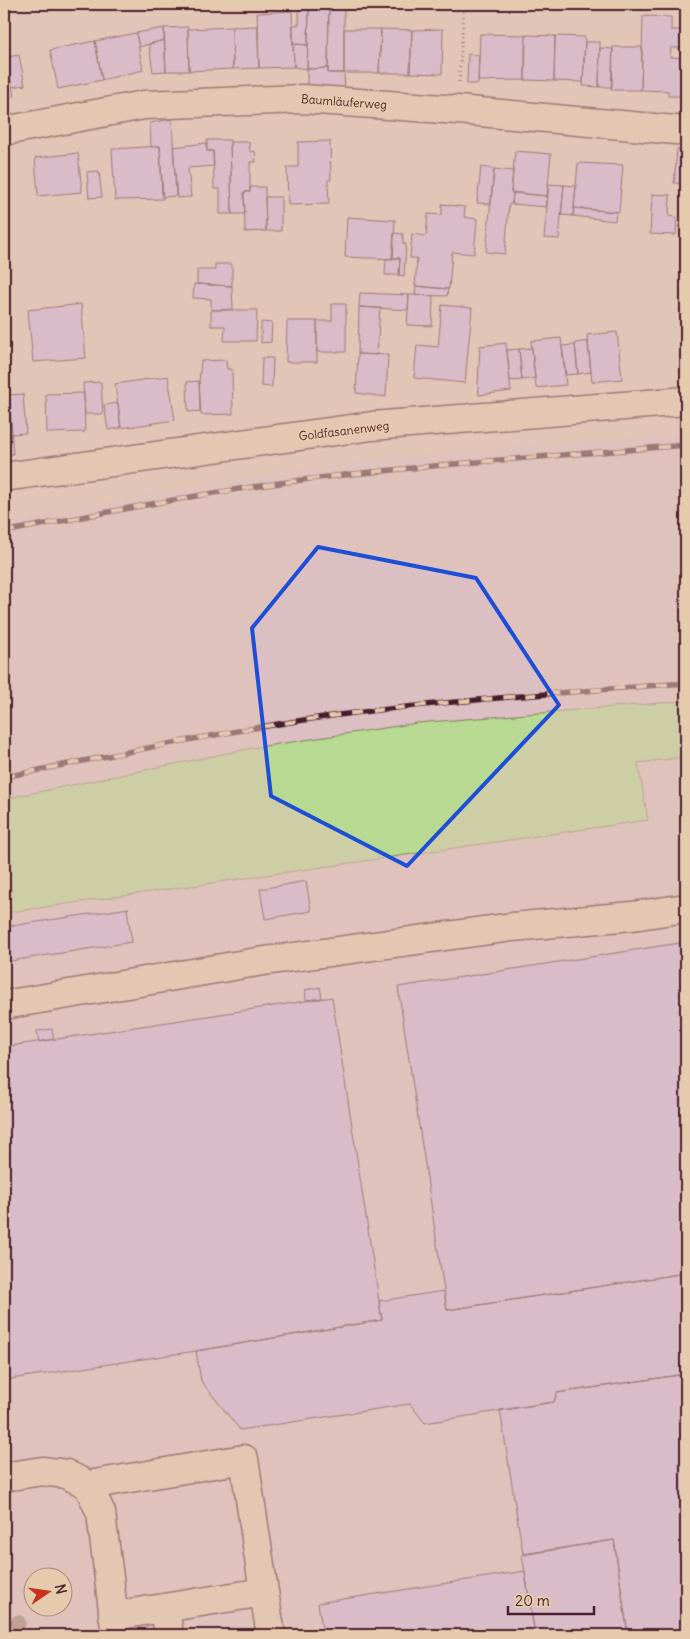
<svg xmlns="http://www.w3.org/2000/svg" width="690" height="1639" font-family="Delius,sans-serif">
	<style>
		.built { fill: #dcbfc3; fill-rule: evenodd }
		.green { fill: #b7d992; stroke: #807c5e }
		.building { fill: #cfb1de; stroke: #4a1f2b }
		.lines { fill: none; stroke-linecap: round; stroke-linejoin: round }
		.minor-casing { stroke: #4a1f2b; stroke-width: 31 }
		.path { stroke: #4a1f2b; stroke-width: 3; stroke-dasharray: 1 4; stroke-linecap: butt }
		.minor { stroke: #e6caad; stroke-width: 28 }
		.rail-casing { stroke: #4a1f2b; stroke-width: 5.5 }
		.rail { stroke: #e6caad; stroke-width: 4; stroke-dasharray: 11; stroke-linecap: butt }
		.tree { fill: #947470 }
		.marked { fill: none; stroke: #1d4ed8; stroke-width: 4; stroke-linejoin: round }
		.labels { text-anchor: middle; stroke-width: 4; stroke-linejoin: round; paint-order: stroke }
		.street-label { font-size: 12px; fill: #4a1f2b; stroke: #e6caad }
	</style>
	<rect width="100%" height="100%" fill="#e1c5b7"/>
	<filter id="ink" filterUnits="userSpaceOnUse"><feTurbulence type="fractalNoise" baseFrequency=".02" numOctaves="2"/><feDisplacementMap in="SourceGraphic" scale="10" xChannelSelector="R" yChannelSelector="G"/><feConvolveMatrix kernelMatrix="1 2 1 2 8 2 1 2 1" color-interpolation-filters="sRGB"/></filter>
	<g filter="url(#ink)">
		<!-- built -->
		<path class="built" d="M686,433v268l-269,22 -165,25 -248,51v-276l226,-43 158,-21z
			M686,757v878h-682v-722l644,-93 -10,-57zM32,1576h30v30h-30z"/>
		<!-- green -->
		<path class="green" d="M686,701v56l-48,6 10,57 -644,93v-114l248,-51 165,-25z"/>
		<!-- building -->
		<path class="building" d="M309,4h20l-1,64 -21,1z
			M329,4h15v69h-16z
			M299,9h10l-1,36 -15,-1v-19l6,-1z
			M292,11l2,56 -35,1 -2,-55z
			M643,16l28,1v13h11l3,18h-14l-1,9 16,1v38h-18v-5l-27,-1z
			M258,26l1,42 -26,1 -1,-42z
			M188,27l1,44h-23l-2,-43z
			M232,27l1,42 -44,2 -1,-42z
			M164,28v12l-25,7 -3,-14z
			M344,29h37l-2,44h-35z
			M381,29l31,1 -2,43h-31z
			M443,29l-1,45 -32,-1 2,-43z
			M136,33l7,37 -41,10 -7,-39z
			M480,34l45,1v45l-47,1z
			M526,35l29,1 -1,45 -29,-1z
			M555,36l30,1 -2,45 -29,-1z
			M164,40l2,31 -13,1 -4,-28z
			M95,41l7,39 -44,9 -8,-39z
			M585,42h15l-1,45 -16,-1z
			M293,44l15,1 -1,24 -13,-2z
			M613,47h29l-1,43h-30z
			M600,48l13,1 -1,38h-13z
			M468,54l11,1 -1,29h-11z
			M19,55l6,30 -13,2 -6,-30z
			M6,57l8,39 -10,2v-40z
			M328,68v5h16l1,17h-38v-21z
			M172,119l4,77 -14,1 -2,-51 -9,1 -1,-24z
			M207,140h23l2,74h-12v-25h-6l-1,-38h-6z
			M330,141l1,39h-3l1,24 -41,1 -1,-38h11v-25z
			M230,142h19l1,10 5,-1 1,11h-6v30h-6l1,22h-13z
			M206,143l1,8h6l1,15 -26,2 3,29 -14,1 -4,-51z
			M160,146l3,53 -48,1 -3,-51z
			M677,149l9,1v34l-12,-1z
			M515,151l36,3 -4,42 -36,-4z
			M78,153l4,39 -44,4 -3,-38z
			M578,163l45,2 -4,47 -45,-4z
			M481,167l13,2 -3,35 -14,-1z
			M494,169l19,2 -2,21 2,1 -1,11h-3l-4,50 -19,-2z
			M99,171l3,26 -13,1 -2,-26z
			M549,184l15,1 -5,54 -15,-1z
			M564,185l12,1 -3,30 -12,-1z
			M250,187h15l1,44 -21,1 -1,-40h6z
			M513,193l34,3 -1,11 -34,-3z
			M652,194l18,1 -1,21 8,1 -1,18 -26,-1z
			M265,197h16v34h-15z
			M442,204l23,3 -1,10 13,2 -3,35 -22,-2 -3,37 -34,-3 2,-28h-7l2,-24 14,2 2,-22 14,1z
			M574,208l42,4 -1,9 -42,-5z
			M347,217l48,3 -2,39 -48,-2z
			M394,233l9,1v10h3l-2,32 -5,-1 1,-17h-8z
			M685,243h1v44h-2z
			M392,258h8l-1,17h-14l1,-16z
			M215,264h17v22l-35,-2v-14h18z
			M194,284l38,2 1,23 -22,1v-11l-18,-1z
			M416,286l32,3 -1,7 -32,-1z
			M360,293l49,2 -1,15 -49,-3z
			M409,295l24,1 -1,30 -25,-1z
			M81,304l5,54 -53,4 -5,-52z
			M332,304h14v48h-29v-31h15z
			M442,305l30,3 -7,75 -51,-5 3,-33 21,2z
			M359,307l21,1 -3,47 -19,-1z
			M211,310h46l-1,31h-32l1,-15h-14z
			M287,321h30v41h-31z
			M261,322l11,1 -1,19 -10,1z
			M4,324l4,35 -4,1z
			M617,332l5,47 -30,3 -5,-47z
			M561,338l5,47 -30,3 -5,-47z
			M588,341l3,31 -13,2 -3,-31z
			M506,343l5,48 -32,4 -1,-10 2,-39z
			M575,345l3,29 -12,1 -4,-29z
			M532,348l3,30 -13,2 -3,-31z
			M519,349l3,31 -12,1 -3,-31z
			M358,354l30,1 -2,42 -30,-4z
			M262,358h11l-1,29 -11,-1z
			M226,360l1,9h5l1,45 -32,1 -2,-34 2,-20z
			M168,376l7,44 -54,8 -6,-44z
			M199,381l1,30 -12,1 -1,-30z
			M101,382l2,32h-18l-2,-31z
			M84,393l1,39 -38,1 -1,-39z
			M23,394l3,39 -14,1 -3,-39z
			M118,403l3,25 -13,2 -4,-25z
			M10,413l3,41 -9,1v-41z
			M306,881l5,30 -46,8 -5,-30z
			M129,908l-2,1 5,33 -128,20v-35z
			M686,942v331l-239,37 -49,-323z
			M320,987l2,11 -16,2 -1,-10z
			M332,997l50,323 -186,31 -192,29v-333z
			M52,1029l2,10 -15,3 -2,-11z
			M686,1273v101l-129,19 -3,9 -129,21 -15,-19 -170,26 -39,-49 -5,-30 186,-31 -3,-19 65,-10 3,19z
			M686,1374v261h-58l-14,-95 -91,14 -23,-144 54,-8 3,-9z
			M614,1540l14,95h-93l-13,-80z
			M525,1571l10,64h-212l-5,-32z"/>
		<g class="lines">
			<defs>
				<path id="minor" d="M4,131l140,-26 159,-6 155,11 228,21
					M4,477l368,-51 314,-25
					M4,1005l253,-43 255,-35 120,-11 54,-8
					M4,1477l38,-6 24,3 22,11 13,28 15,122
					M88,1485l156,-26 20,133
					M165,1608l4,27
					M113,1616l151,-24 7,43"/>
			</defs>
			<!-- minor casing -->
			<use href="#minor" class="minor-casing"/>
			<!-- path -->
			<path class="path" d="M459,82l5,-78"/>
			<!-- minor -->
			<use href="#minor" class="minor"/>
			<defs>
				<path id="rail" d="M4,532c99,-19 198,-39 298,-52 128,-16 256,-24 384,-35
					M4,777c111,-22 223,-47 335,-62 115,-15 232,-23 347,-32"/>
			</defs>
			<!-- rail casing -->
			<use href="#rail" class="rail-casing"/>
			<!-- rail -->
			<use href="#rail" class="rail"/>
		</g>
		<!-- trees -->
		<circle class="tree" cx="18" cy="1623" r="8"/>
	</g>
	<!-- marked area -->
	<path d="M0 0H690V1639H0ZM318,547l158,31 83,127 -152,161 -136,-70 -19,-168z" fill="#e1c5b7" fill-opacity=".55" fill-rule="evenodd"/>
	<path class="marked" d="M318,547l158,31 83,127 -152,161 -136,-70 -19,-168z"/>
	<g class="labels">
		<!-- street labels -->
		<g class="street-label">
			<text transform="translate(344 102) rotate(4)" y="4">Baumläuferweg</text>
			<text transform="translate(344 431) rotate(-7)" y="4">Goldfasanenweg</text>
		</g>
	</g>
	<!-- margin -->
	<rect width="690" height="1639" fill="none" stroke="#e6caad" stroke-width="20"/>
	<rect x="10" y="10" width="670" height="1619" fill="none" stroke="#4a1f2b" stroke-width="2" filter="url(#ink)"/>
	<!-- north arrow -->
	<g transform="translate(48 1592) rotate(77)"><circle r="24" fill="#e6caad" stroke="#a88679"/>
	<path d="M0-4L9 19L0 12L-9 19Z" fill="#c8321e"/>
	<text y="-8" font-size="14" font-weight="bold" text-anchor="middle" fill="#4a1f2b">N</text>
	</g>
	<!-- scale -->
	<path d="M508 1606v8h86v-8" fill="none" stroke="#4a1f2b" stroke-width="2.5"/>
	<text x="515" y="1606" font-size="15" fill="#4a1f2b" stroke="#e6caad" stroke-width="4" paint-order="stroke">20 m</text>
</svg>
